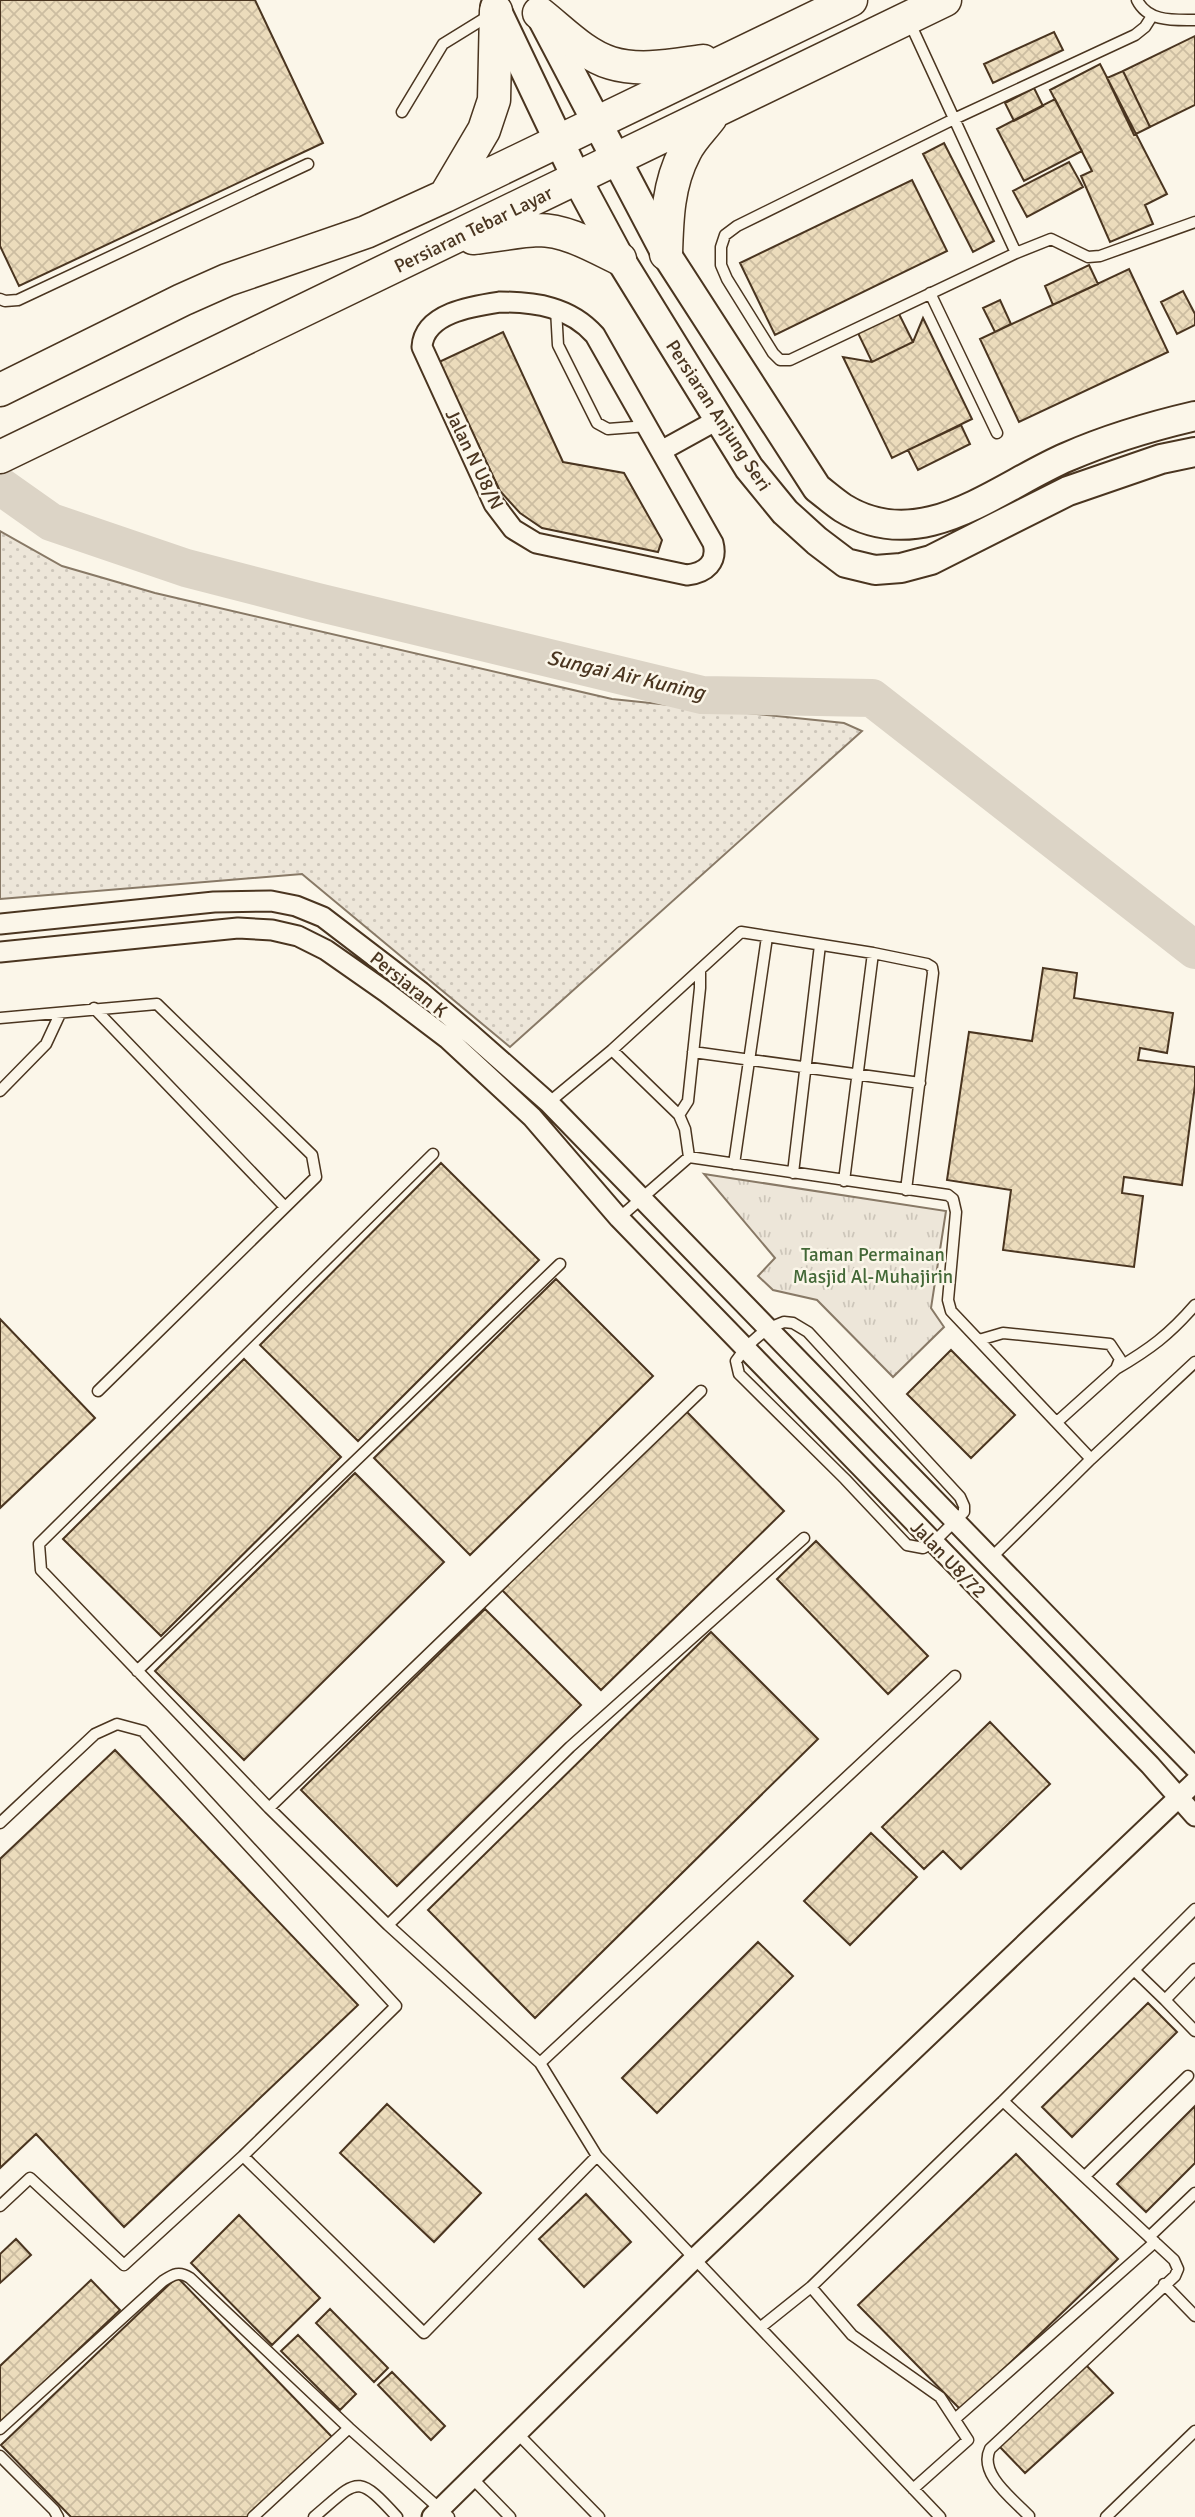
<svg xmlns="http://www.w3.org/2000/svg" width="1195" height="2517" font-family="Signika,sans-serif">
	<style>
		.grass { fill: url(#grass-dots); stroke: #887966; stroke-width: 2 }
		.park { fill: url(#park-tufts); stroke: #887966; stroke-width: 2 }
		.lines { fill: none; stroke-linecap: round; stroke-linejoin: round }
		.river { stroke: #dcd4c6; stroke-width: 38 }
		.building { fill: url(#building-cross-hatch); stroke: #4a3520; stroke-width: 2 }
		.lane-casing { stroke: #4a3520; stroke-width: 13 }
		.street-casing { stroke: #4a3520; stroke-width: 23 }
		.secondary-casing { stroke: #4a3520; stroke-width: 32 }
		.primary-casing { stroke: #4a3520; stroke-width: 35 }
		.lane { stroke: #fbf6e9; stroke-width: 10 }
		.street { stroke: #fbf6e9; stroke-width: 19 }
		.secondary { stroke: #fbf6e9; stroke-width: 28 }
		.primary { stroke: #fbf6e9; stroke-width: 32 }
		.labels { text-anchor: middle; stroke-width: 5; stroke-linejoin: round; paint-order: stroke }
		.street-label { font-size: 19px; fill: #4a3520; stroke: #fbf6e9 }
		.park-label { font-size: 19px; fill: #436837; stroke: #fbf6e9 }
		.water-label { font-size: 21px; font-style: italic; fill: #4a3520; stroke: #fbf6e9 }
	</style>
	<defs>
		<pattern id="grass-dots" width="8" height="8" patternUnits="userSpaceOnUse" patternTransform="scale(1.75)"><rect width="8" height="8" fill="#ede6d9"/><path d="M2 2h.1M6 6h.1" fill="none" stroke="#cdc6ba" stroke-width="1.8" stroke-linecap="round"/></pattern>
		<pattern id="park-tufts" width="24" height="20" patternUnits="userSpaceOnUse" patternTransform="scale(1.75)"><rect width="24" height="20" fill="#ede6d9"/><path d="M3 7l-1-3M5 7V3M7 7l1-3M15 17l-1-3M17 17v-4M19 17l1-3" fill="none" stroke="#cdc6ba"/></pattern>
		<pattern id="building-cross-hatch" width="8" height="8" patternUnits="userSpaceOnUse" patternTransform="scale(1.75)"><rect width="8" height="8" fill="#ecdcbc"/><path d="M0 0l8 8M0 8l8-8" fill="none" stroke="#ccbda1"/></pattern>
	</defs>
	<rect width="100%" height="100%" fill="#fbf6e9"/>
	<!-- grass -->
	<path class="grass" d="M0,531l62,35 93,27 457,106 232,24 18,8 -352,316 -208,-173 -302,25z"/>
	<!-- park -->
	<path class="park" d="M704,1174l242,37 -15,97 13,19 -51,50 -76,-77 -44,-10 -15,-14 17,-18z"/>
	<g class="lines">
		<!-- river -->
		<path class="river" d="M0,486l51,36 135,46 131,34 385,93 170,3 323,252"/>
	</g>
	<!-- building -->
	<path class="building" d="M0,0h255l68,143 -304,143 -19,-40z
		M1054,32l9,18 -70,33 -9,-19z
		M1195,36v69l-45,22 -27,-56z
		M1100,64l67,130 -22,11 8,19 -43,18 -29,-66 11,-5 -42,-81z
		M1123,71l27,56 -16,8 -27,-57z
		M1034,88l9,18 -29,15 -9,-18z
		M1055,99l27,52 -58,30 -27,-52z
		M944,143l50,98 -21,11 -50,-98z
		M1069,162l14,25 -56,30 -14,-26z
		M912,180l35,71 -172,84 -35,-72z
		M1089,265l9,19 -45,21 -8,-19z
		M1129,269l39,83 -149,70 -39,-83z
		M1183,291l12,23v11l-18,9 -16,-32z
		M1000,300l11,24 -16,8 -12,-24z
		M898,312l15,30 -41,20 -15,-31z
		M923,318l49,101 -80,39 -49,-101 29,5 41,-20z
		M503,332l60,130 61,11 38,67 -4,12 -116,-24 -22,-15 -20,-22 -61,-129z
		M961,425l9,19 -52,26 -10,-20z
		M1043,968l34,5 -3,25 99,15 -6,40 -27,-5 -2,12 57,7v18l-13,100 -58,-8 -2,16 21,3 -9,71 -131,-17 8,-60 -64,-10 22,-148 63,9z
		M441,1163l98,97 -181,181 -98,-96z
		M556,1279l97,97 -183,179 -96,-97z
		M0,1319l95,99 -95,90z
		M951,1350l64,65 -44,43 -64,-64z
		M244,1359l97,98 -180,179 -98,-97z
		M686,1411l98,100 -183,179 -99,-100z
		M355,1473l89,89 -200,198 -89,-89z
		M816,1541l112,115 -40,38 -111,-115z
		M485,1609l96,96 -184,181 -96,-96z
		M711,1632l107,107 -283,279 -107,-108z
		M990,1722l60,62 -89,85 -18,-18 -19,18 -42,-42z
		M115,1750l243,255 -234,222 -88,-93 -36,34v-309z
		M871,1833l46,44 -67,68 -46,-44z
		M758,1942l35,34 -136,137 -35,-35z
		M1148,2003l29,29 -105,105 -30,-30z
		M387,2104l94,89 -47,49 -94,-89z
		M1195,2106v57l-49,49 -29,-28z
		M1016,2154l102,105 -157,151 -103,-105z
		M586,2194l45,48 -47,45 -45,-48z
		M239,2215l81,83 -48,47 -81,-82z
		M16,2239l15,16 -31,28v-29z
		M177,2277l156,161 -83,79h-179l-70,-72z
		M91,2280l29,30 -120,114v-58z
		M330,2309l58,59 -14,14 -58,-59z
		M298,2335l58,59 -16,16 -59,-59z
		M1085,2364l28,29 -88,80 -27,-28z
		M392,2372l53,54 -14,14 -53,-55z"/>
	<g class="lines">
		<defs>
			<path id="lane" d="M1137,0c11,22 36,20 58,20
				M1152,16l-7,11 -10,8 -181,84 -217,107 -12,9 -4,12v18l6,14 46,74 7,7h10l226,-107 35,-14 37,18 12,-1 95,-34
				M909,21l107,232
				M402,112l41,-68 47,-29
				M930,293l67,140
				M0,299l5,2 13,-1 290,-136
				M556,309l2,36 39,78 11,6 39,-3
				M94,1008l191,199
				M0,1018l157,-14 155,151 4,22 -218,214
				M612,1050l67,65 6,14 4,28
				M693,1052l227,31
				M0,1091l46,-47 14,-30
				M547,1104l65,-54 129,-118 132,21 54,11 5,3 1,6 -27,217
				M679,1115l9,-14 12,-113v-18
				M433,1154l-394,390 2,26 228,238 119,117 152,138 415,-387
				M734,1164l33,-227
				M793,1173l27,-228
				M844,1181l29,-228
				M619,1218l70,-61 259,38 5,4 3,13 -8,88 3,11 140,148
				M784,1322l9,1 15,9 152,165 4,9v6l-30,30 -11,6 -16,-3 -62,-66 -106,-105 -3,-13c12,-18 27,-32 48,-39z
				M979,1340l24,-7 107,11 10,15 -4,10 -59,53
				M1116,1369c34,-20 53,-34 79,-64
				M992,1557l99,-98 104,-97
				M137,1671l423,-407
				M269,1808l432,-417
				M0,1823l95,-89 22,-10 26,7 253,275 -153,150 -119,109 -94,-87 -30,28
				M388,1925l182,-178 234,-209
				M1195,1969l-30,31 30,31
				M1135,1971l30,29
				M540,2063l57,93
				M1003,2101l171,159 4,9 -3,7 -185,173c-12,25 23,50 39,67
				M243,2156l181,177 173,-177 343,361
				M1085,2176l103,-100
				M1149,2237l46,-44
				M1164,2284l31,32
				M811,2287l41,48 88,62 28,43 -55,49
				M761,2327l50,-40 192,-186 192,-192
				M955,2419l200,-177
				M0,2429l163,-148c11,-7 16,-10 27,-3l159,150
				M517,2433l82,84
				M0,2456l54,54 4,7
				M472,2478l38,39
				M253,2517l96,-89 100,89
				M314,2517c44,-37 42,-45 83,0
				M1106,2517l89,-86"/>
			<path id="street" d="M500,302c36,0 70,5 95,33l118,208c5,19 -7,30 -26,32l-151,-32 -23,-14 -19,-25 -72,-157c2,-34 51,-41 78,-45z
				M661,451l58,-32
				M0,924l214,-22 57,-1 25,5 27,11 98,75 51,43 77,68 646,665
				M0,952l238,-24 34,2 26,6 28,14 60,42 62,47 84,78 87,101 531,547 45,51
				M432,2517l263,-259 500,-476"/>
			<path id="secondary" d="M495,7l82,172 43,80 129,209 36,44 32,29 29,22 29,7 26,-2 30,-8 137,-69 93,-32 34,-7
				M542,18l124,236 151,234c9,7 17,14 26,20 79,49 154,-21 224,-51 41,-18 85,-31 128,-41"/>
			<path id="primary" d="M539,13c22,17 45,42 72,50 29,9 62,2 92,-2
				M445,196l39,-66 10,-30 2,-89
				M473,238c21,-2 44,-7 65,-8 29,0 57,17 82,29
				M666,254c1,-35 2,-70 19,-102 6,-13 18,-24 26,-35
				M0,390l182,-90 45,-20 139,-48 79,-36 406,-196
				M0,457l945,-457"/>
		</defs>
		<!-- lane casing -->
		<use href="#lane" class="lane-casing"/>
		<!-- street casing -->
		<use href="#street" class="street-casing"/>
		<!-- secondary casing -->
		<use href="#secondary" class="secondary-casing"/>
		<!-- primary casing -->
		<use href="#primary" class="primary-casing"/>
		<!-- lane -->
		<use href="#lane" class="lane"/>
		<!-- street -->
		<use href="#street" class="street"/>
		<!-- secondary -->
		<use href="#secondary" class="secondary"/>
		<!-- primary -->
		<use href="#primary" class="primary"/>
	</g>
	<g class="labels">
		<!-- street labels -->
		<g class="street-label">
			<text transform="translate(473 229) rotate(-26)" y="7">Persiaran Tebar Layar</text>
			<text transform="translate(719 415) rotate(57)" y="7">Persiaran Anjung Seri</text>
			<text transform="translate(475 459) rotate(64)" y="7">Jalan N U8/N</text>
			<text transform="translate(409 984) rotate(39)" y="7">Persiaran K</text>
			<text transform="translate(949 1559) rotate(46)" y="7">Jalan U8/72</text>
		</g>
		<!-- park labels -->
		<g class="park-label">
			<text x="873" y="1261">Taman Permainan<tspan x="873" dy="22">Masjid Al-Muhajirin</tspan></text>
		</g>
		<!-- water labels -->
		<g class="water-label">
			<text transform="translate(626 675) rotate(13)" y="7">Sungai Air Kuning</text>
		</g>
	</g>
</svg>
